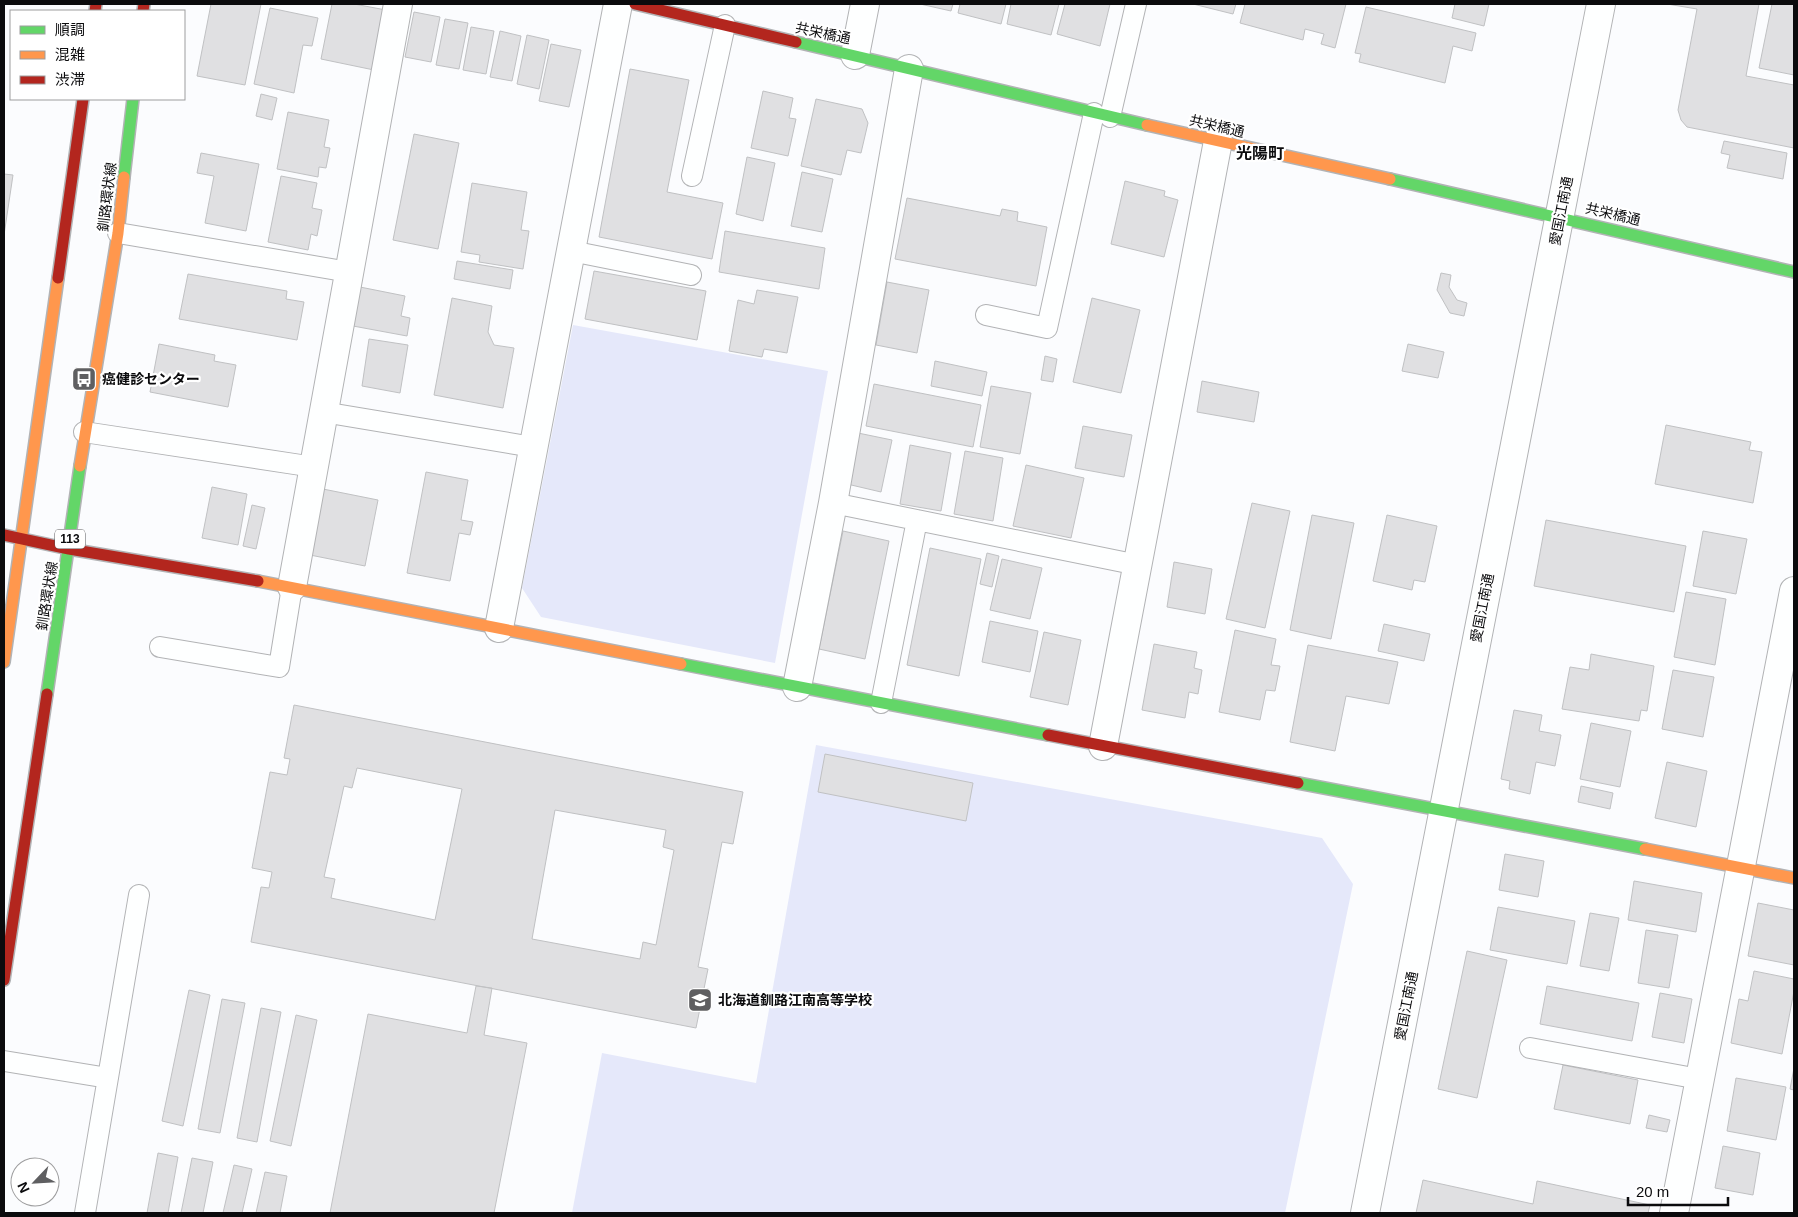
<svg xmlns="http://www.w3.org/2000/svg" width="1798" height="1217" font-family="Helvetica,'Noto Sans JP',sans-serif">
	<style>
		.green { fill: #e5e8fa }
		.building { fill: #e0e0e2; stroke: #c0c1c3; fill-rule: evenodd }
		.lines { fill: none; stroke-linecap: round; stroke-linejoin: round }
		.lane-casing { stroke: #b2b3b5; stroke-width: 22 }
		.street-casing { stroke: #b2b3b5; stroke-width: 30 }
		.fast-casing { stroke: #b2b3b5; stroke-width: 14 }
		.slow-casing { stroke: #b2b3b5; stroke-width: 14 }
		.jam-casing { stroke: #b2b3b5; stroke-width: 14 }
		.lane { stroke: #feffff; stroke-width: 20 }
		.street { stroke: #feffff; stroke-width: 28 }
		.fast { stroke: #63d668; stroke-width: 11 }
		.slow { stroke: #ff974d; stroke-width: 11 }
		.jam { stroke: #b3261e; stroke-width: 11 }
		.labels { text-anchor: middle; stroke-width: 4.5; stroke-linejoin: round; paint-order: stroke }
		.shield { fill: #fff; stroke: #545456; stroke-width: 1 }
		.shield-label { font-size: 12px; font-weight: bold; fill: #0b0b0d }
		.street-label { font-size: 14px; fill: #0b0b0d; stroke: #fff }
		.poi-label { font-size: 14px; font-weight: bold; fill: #0b0b0d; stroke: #fff; text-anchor: start }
		.quarter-label { font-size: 16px; font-weight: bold; fill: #0b0b0d; stroke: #fff }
	</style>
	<rect width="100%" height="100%" fill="#fbfcfe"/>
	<!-- green -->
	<path class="green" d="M573,325l255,46 -53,292 -234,-46 -19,-29z
		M816,745l506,93 31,46 -68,329h-713l30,-160 154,30z"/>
	<!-- building -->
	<path class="building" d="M211,4h50l-16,81 -48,-9z
		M332,4h22l32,6 -12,60 -53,-11z
		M920,4h33l-2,7z
		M960,4h46l-5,20 -43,-11z
		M1011,4h48l-8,31 -44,-11z
		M1065,4h45l-10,42 -43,-12z
		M1193,4h43l-3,10z
		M1245,4h101l-11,44 -14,-4 3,-10 -19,-5 -2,11 -63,-17z
		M1455,4h34l-5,22 -32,-8z
		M1667,4h92l-13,72 48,9v63l-107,-21 -6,-7 -3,-10 19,-101z
		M1772,4h22v71l-35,-7z
		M1366,7l110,26 -4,18 -19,-5 -8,37 -86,-21 2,-8 -6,-1z
		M270,8l48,10 -6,28 -9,-1 -9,48 -40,-9z
		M414,12l26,5 -9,45 -26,-5z
		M445,19l23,4 -9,46 -23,-4z
		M471,27l23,4 -8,43 -23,-4z
		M500,31l21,5 -9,45 -22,-4z
		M527,35l22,5 -10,49 -22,-5z
		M551,44l30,6 -12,57 -30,-6z
		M630,69l59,11 -22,112 56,11 -11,56 -113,-22z
		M763,91l30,7 -4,20 7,1 -8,37 -37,-8z
		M261,94l16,4 -5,22 -16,-4z
		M816,99l46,10 6,14 -7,30 -14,-3 -6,25 -40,-9z
		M288,112l41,8 -5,27 6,1 -4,20 -7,-1 -1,10 -41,-8z
		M414,134l45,9 -21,106 -45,-9z
		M1724,141l63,12 -4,26 -56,-11 3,-13 -9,-2z
		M201,153l58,11 -13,67 -41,-8 9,-47 -17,-3z
		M747,157l28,6 -12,58 -27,-7z
		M802,172l31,7 -11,53 -31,-6z
		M4,174l9,1 -9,60z
		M281,176l36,7 -5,25 10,2 -5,26 -6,-2 -3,16 -40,-8z
		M1125,181l40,10 -1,5 14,4 -14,57 -53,-13z
		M472,183l55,9 -6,38 8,1 -6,38 -44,-7 1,-7 -19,-3z
		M907,198l93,18 2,-7 16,3 -1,9 30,6 -11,59 -141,-27z
		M725,231l100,17 -6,41 -100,-17z
		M457,261l56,9 -3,19 -56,-10z
		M594,271l112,20 -9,49 -112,-21z
		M1441,273l10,2 -2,12 8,13 10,3 -3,13 -14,-3 -13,-23z
		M188,274l99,17 -1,8 18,3 -7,38 -118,-21z
		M887,282l42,8 -12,63 -41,-8z
		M360,287l45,9 -4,20 9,2 -3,18 -54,-10z
		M757,290l41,7 -11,56 -23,-4 -2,8 -33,-6 9,-51 16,4z
		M452,298l40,8 -4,26 6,13 20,3 -11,60 -69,-13z
		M1092,298l48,12 -19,83 -48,-11z
		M369,339l39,6 -8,48 -38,-7z
		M159,344l56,11 -1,6 22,4 -8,42 -78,-15z
		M1408,344l36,8 -6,26 -36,-7z
		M1045,356l12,3 -4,23 -12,-2z
		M935,361l52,11 -5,24 -51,-10z
		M1202,381l57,11 -5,30 -57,-10z
		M874,384l107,21 -8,42 -107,-21z
		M991,386l40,7 -11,61 -40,-7z
		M1666,425l85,17 -2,8 13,2 -9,51 -98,-19z
		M1083,426l49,9 -8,42 -49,-9z
		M858,433l34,7 -11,52 -34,-8z
		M910,445l41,8 -10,58 -41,-7z
		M965,451l38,7 -10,63 -39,-7z
		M1026,465l58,13 -13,60 -58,-12z
		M426,472l42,8 -7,40 12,2 -3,13 -11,-2 -9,48 -43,-8z
		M212,487l35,7 -9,51 -36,-7z
		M323,489l55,11 -13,66 -55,-11z
		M1252,503l38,8 -25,117 -39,-9z
		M252,505l13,3 -9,41 -13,-3z
		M1312,515l42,8 -23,116 -41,-9z
		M1387,515l50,11 -12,56 -11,-2 -2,10 -39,-9z
		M1546,520l140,26 -12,66 -140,-26z
		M843,531l46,10 -24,118 -46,-10z
		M1703,531l44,8 -11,55 -43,-8z
		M930,548l51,11 -22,117 -52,-11z
		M987,553l12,3 -7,31 -12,-3z
		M1002,559l40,9 -12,51 -40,-9z
		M1174,562l38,7 -7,45 -38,-7z
		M1686,592l40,7 -11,66 -41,-8z
		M990,621l48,10 -8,41 -48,-10z
		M1384,624l46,10 -6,27 -46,-10z
		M1235,630l41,9 -5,26 9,1 -5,25 -9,-1 -6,30 -41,-8z
		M1044,632l37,8 -13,65 -38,-8z
		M1154,644l43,8 -3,16 8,2 -4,24 -9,-2 -4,26 -43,-8z
		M1308,645l90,17 -9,42 -43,-8 -11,55 -45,-9z
		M1591,654l63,12 -7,45 -6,-1 -2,11 -77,-12 8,-42 19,3z
		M1673,670l41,7 -11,60 -41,-8z
		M294,705l449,87 -10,52 -11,-2 -24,125 10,2 -12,59 -445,-86 10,-55 8,1 3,-16 -20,-4 18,-96 17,3 3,-16 -6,-1zM357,768l105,21 -27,131 -104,-22 4,-19 -11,-2 20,-91 8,2zM555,810l111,20 -3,17 11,3 -18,95 -13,-3 -3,17 -108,-20z
		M1514,710l28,5 -3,16 22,4 -6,31 -19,-4 -6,32 -21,-5 1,-8 -9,-2z
		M1591,723l40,8 -11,56 -40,-8z
		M825,754l148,29 -7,38 -148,-29z
		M1667,762l40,9 -11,56 -41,-9z
		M1581,786l32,7 -3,16 -32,-7z
		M1505,854l39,7 -6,36 -39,-7z
		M1634,881l68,12 -6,39 -68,-12z
		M1758,903l36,7v55l-46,-9z
		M1498,907l77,14 -8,43 -77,-14z
		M1590,913l29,5 -10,53 -29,-5z
		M1646,930l32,5 -9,53 -31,-5z
		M1467,951l40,9 -30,138 -39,-9z
		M1754,971l40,8v12l-12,63 -51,-11 8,-44 9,2z
		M476,986l16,2 -8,47 43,8 -33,170h-164l38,-199 99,19z
		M1547,986l92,17 -7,38 -92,-17z
		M189,990l21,5 -27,131 -21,-5z
		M1660,993l32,6 -8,44 -32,-6z
		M222,999l23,4 -25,130 -22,-4z
		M261,1008l20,4 -24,130 -20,-4z
		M296,1015l21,5 -26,126 -21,-5z
		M1563,1065l75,15 -8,44 -76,-15z
		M1794,1068v22l-4,-1z
		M1736,1078l50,9 -10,53 -49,-9z
		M1649,1115l21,5 -3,12 -21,-4z
		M1723,1146l37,7 -7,42 -38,-7z
		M158,1153l20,4 -10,56h-21z
		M192,1158l21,4 -10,51h-22z
		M234,1165l18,4 -10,44h-19z
		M265,1172l22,4 -7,37h-24z
		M1423,1180l110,24 4,-23 113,24 -2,8h-232z"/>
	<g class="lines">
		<defs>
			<path id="lane" d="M1110,117l26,-113
				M692,176l33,-151
				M118,233l231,39
				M571,251l120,24
				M986,315l61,13 47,-215
				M323,412l210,35
				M84,432l230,35
				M833,503l305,62
				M160,647l119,20 13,-80
				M881,703l36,-183
				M1530,1048l169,31
				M4,1061l104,17
				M85,1213l54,-318"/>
			<path id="street" d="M855,55l10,-51
				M292,587l106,-583
				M499,628l119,-624
				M797,687l36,-184 76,-434
				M1103,746l115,-605
				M1365,1213l236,-1209
				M1674,1213l120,-622"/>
			<path id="fast" d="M796,42l351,83
				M124,177l9,-78
				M1390,179l404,93
				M681,664l367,71
				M47,694l33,-228
				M1298,783l347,66"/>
			<path id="slow" d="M1147,125l243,54
				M80,466l38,-233 6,-56
				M258,581l423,83
				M4,662l54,-384
				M1645,849l149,29"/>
			<path id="jam" d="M635,4l161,38
				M95,11l1,-7
				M143,11l1,-7
				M58,278l25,-179
				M4,535l65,14 189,32
				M1048,735l250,48
				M4,980l43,-286"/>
		</defs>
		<!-- lane casing -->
		<use href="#lane" class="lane-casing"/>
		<!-- street casing -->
		<use href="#street" class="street-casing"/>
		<!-- fast casing -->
		<use href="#fast" class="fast-casing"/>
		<!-- slow casing -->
		<use href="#slow" class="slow-casing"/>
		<!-- jam casing -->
		<use href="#jam" class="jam-casing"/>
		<!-- lane -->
		<use href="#lane" class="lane"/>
		<!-- street -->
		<use href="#street" class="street"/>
		<!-- fast -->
		<use href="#fast" class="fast"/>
		<!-- slow -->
		<use href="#slow" class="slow"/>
		<!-- jam -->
		<use href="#jam" class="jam"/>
	</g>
	<!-- icons -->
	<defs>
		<symbol id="bus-square" viewBox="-11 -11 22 22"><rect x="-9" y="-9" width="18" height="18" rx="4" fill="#5f5f61" stroke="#fff"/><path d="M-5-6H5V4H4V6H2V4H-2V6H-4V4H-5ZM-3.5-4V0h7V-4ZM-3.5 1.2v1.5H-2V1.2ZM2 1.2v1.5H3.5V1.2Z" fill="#fff"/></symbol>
		<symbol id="school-square" viewBox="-11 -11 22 22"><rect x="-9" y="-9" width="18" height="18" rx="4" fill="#5f5f61" stroke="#fff"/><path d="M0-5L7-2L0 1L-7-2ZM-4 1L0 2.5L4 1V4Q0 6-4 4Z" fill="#fff"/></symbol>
	</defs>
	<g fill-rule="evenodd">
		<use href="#bus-square" x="70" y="365" width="28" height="28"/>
		<use href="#school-square" x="686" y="986" width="28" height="28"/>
	</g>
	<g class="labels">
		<!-- shield labels -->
		<rect class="shield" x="55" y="529.5" width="30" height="19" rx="4"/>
		<g class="shield-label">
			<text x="70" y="543">113</text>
		</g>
		<!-- street labels -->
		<g class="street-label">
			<text transform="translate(823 33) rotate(12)" y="5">共栄橋通</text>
			<text transform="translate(1217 126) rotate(13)" y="5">共栄橋通</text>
			<text transform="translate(107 197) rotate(-83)" y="5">釧路環状線</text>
			<text transform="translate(1561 211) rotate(-79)" y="5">愛国江南通</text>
			<text transform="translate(1613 214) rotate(13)" y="5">共栄橋通</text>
			<text transform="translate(47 596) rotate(-81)" y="5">釧路環状線</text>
			<text transform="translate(1482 608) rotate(-79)" y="5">愛国江南通</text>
			<text transform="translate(1406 1006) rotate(-79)" y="5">愛国江南通</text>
		</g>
		<!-- poi labels -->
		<g class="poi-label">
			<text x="102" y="384">癌健診センター</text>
			<text x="718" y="1005">北海道釧路江南高等学校</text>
		</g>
		<!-- quarter labels -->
		<g class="quarter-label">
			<text x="1260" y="159">光陽町</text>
		</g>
	</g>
	<!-- border -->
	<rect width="1798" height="1217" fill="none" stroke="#0b0b0d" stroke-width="10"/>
	<!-- legend -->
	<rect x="10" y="10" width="175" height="90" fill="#ffffff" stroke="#9d9d9e"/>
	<rect x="20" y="26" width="25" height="8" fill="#63d668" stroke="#9d9d9e"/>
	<text x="55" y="35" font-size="15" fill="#0b0b0d">順調</text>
	<rect x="20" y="51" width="25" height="8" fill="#ff974d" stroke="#9d9d9e"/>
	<text x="55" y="60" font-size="15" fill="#0b0b0d">混雑</text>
	<rect x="20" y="76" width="25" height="8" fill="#b3261e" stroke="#9d9d9e"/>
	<text x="55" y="85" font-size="15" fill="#0b0b0d">渋滞</text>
	<!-- north arrow -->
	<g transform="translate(35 1182) rotate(245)"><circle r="24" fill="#ffffff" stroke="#9d9d9e"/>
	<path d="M0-4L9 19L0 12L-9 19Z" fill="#5f5f61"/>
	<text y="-8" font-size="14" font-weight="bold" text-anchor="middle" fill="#0b0b0d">N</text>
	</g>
	<!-- scale -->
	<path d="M1628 1197v8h100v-8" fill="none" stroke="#0b0b0d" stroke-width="2.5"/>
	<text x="1636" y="1197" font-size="15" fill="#0b0b0d" stroke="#ffffff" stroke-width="4" paint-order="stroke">20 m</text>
</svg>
